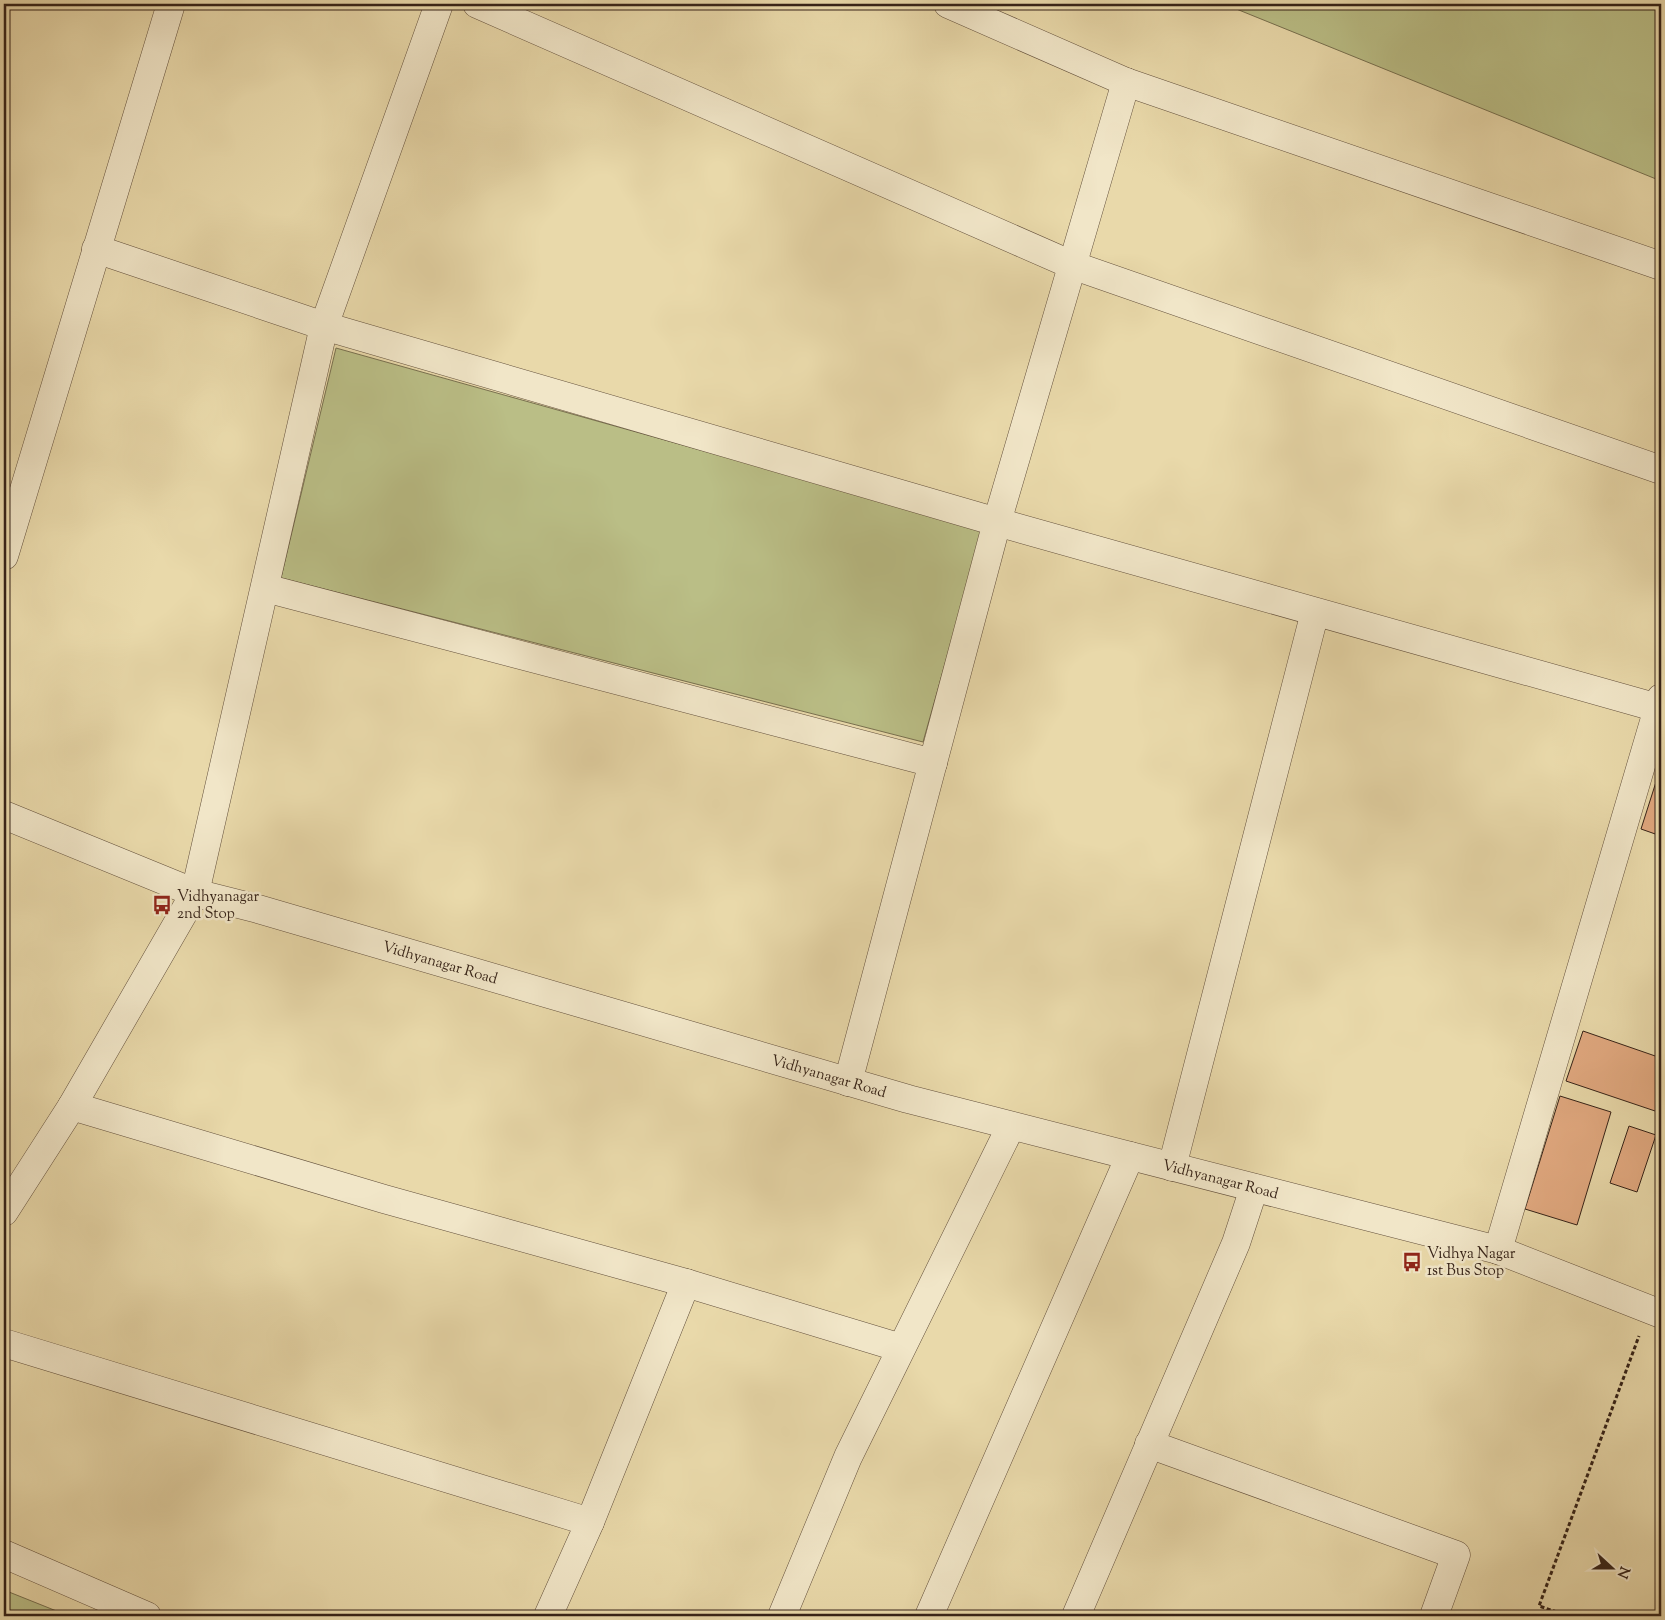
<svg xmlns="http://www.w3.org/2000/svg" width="1665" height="1620" font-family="'Sorts Mill Goudy',serif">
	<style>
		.green { fill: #babe86; stroke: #78704f }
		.building { fill: #e1a980; stroke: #362318 }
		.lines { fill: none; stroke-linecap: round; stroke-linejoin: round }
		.minor-casing { stroke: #63503c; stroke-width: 29 }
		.path { stroke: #362318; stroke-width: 3; stroke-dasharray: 4 2.5; stroke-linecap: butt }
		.minor { stroke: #f1e6c8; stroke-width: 28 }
		.labels { text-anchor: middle; stroke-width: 5; stroke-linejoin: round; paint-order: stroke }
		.poi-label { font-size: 15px; fill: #362318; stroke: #f1e6c8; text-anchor: start }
		.street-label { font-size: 15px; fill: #362318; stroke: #f1e6c8 }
	</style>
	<rect width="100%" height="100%" fill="#e9d9aa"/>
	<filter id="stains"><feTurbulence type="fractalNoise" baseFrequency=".004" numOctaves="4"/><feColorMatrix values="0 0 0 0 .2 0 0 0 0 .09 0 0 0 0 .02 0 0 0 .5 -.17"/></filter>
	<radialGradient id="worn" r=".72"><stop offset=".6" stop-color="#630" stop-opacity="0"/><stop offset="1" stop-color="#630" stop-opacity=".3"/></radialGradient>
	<!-- green -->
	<path class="green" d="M1224,4h437v177z
		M336,348l647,181 -60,213 -642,-164z
		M4,1590l65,26h-65z"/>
	<!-- building -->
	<path class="building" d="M1656,782l5,2v52l-20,-7z
		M1583,1031l78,27v55l-95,-32z
		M1560,1096l51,16 -34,113 -52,-16z
		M1629,1126l27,9 -19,57 -27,-9z"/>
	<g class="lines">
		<defs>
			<g id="minor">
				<path d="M477,4l595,261 589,205"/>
				<path d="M948,4l178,78 535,184"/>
				<path d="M96,249l228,77 673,196 661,186"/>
				<path d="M4,556l167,-552"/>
				<path d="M265,588l668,175"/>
				<path id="s1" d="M4,815l191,78 63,16 650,190 590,151 163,64"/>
				<path d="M848,1082l149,-560 129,-440"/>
				<path d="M72,1106l123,-213 129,-567 115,-322"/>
				<path d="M1172,1167l143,-555"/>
				<path d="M4,1212l68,-106 312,93 302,84 215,65"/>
				<path d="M1498,1250l163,-552"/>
				<path d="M4,1343l586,179"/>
				<path d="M1149,1444l307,111 -22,61"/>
				<path d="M4,1554l143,62"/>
				<path d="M548,1616l42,-94 96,-239"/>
				<path d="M782,1616l66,-159 163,-331"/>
				<path d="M929,1616l201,-460"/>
				<path d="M1076,1616l160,-373 18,-55"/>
			</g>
		</defs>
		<!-- minor casing -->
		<use href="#minor" class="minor-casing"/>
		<!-- path -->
		<path class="path" d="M1569,1616l-30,-10 100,-270"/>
		<!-- minor -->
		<use href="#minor" class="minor"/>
	</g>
	<!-- icons -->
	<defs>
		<symbol id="bus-bare" viewBox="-9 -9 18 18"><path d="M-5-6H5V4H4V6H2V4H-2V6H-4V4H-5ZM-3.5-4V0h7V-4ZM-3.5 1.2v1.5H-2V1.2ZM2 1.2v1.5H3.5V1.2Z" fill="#8f2418" stroke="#f1e6c8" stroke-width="2.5" paint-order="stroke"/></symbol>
	</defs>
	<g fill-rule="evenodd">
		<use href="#bus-bare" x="148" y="891" width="28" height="28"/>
		<use href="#bus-bare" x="1398" y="1248" width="28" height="28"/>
	</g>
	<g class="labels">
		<!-- poi labels -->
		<g class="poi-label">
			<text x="177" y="901">Vidhyanagar<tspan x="177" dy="17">2nd Stop</tspan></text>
			<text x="1427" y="1258">Vidhya Nagar<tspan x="1427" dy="17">1st Bus Stop</tspan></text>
		</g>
		<!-- street labels -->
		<g class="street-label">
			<text dy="5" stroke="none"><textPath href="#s1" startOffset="461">Vidhyanagar Road</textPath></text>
			<text dy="5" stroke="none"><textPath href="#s1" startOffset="866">Vidhyanagar Road</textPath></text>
			<text dy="5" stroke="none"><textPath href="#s1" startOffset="1271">Vidhyanagar Road</textPath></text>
		</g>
	</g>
	<!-- margin -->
	<rect width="1665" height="1620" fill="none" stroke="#e9d9aa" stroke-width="20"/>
	<rect x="5" y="5" width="1655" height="1610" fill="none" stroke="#362318" stroke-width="2.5"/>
	<rect x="10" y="10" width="1645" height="1600" fill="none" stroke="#362318"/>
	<!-- north arrow -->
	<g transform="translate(1612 1568) rotate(111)" stroke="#f1e6c8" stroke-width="4" paint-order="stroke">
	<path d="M0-4L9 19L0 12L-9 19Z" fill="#362318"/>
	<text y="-8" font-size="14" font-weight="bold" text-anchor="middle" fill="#362318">N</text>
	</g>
	<rect width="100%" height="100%" filter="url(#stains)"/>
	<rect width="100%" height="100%" fill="url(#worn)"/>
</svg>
